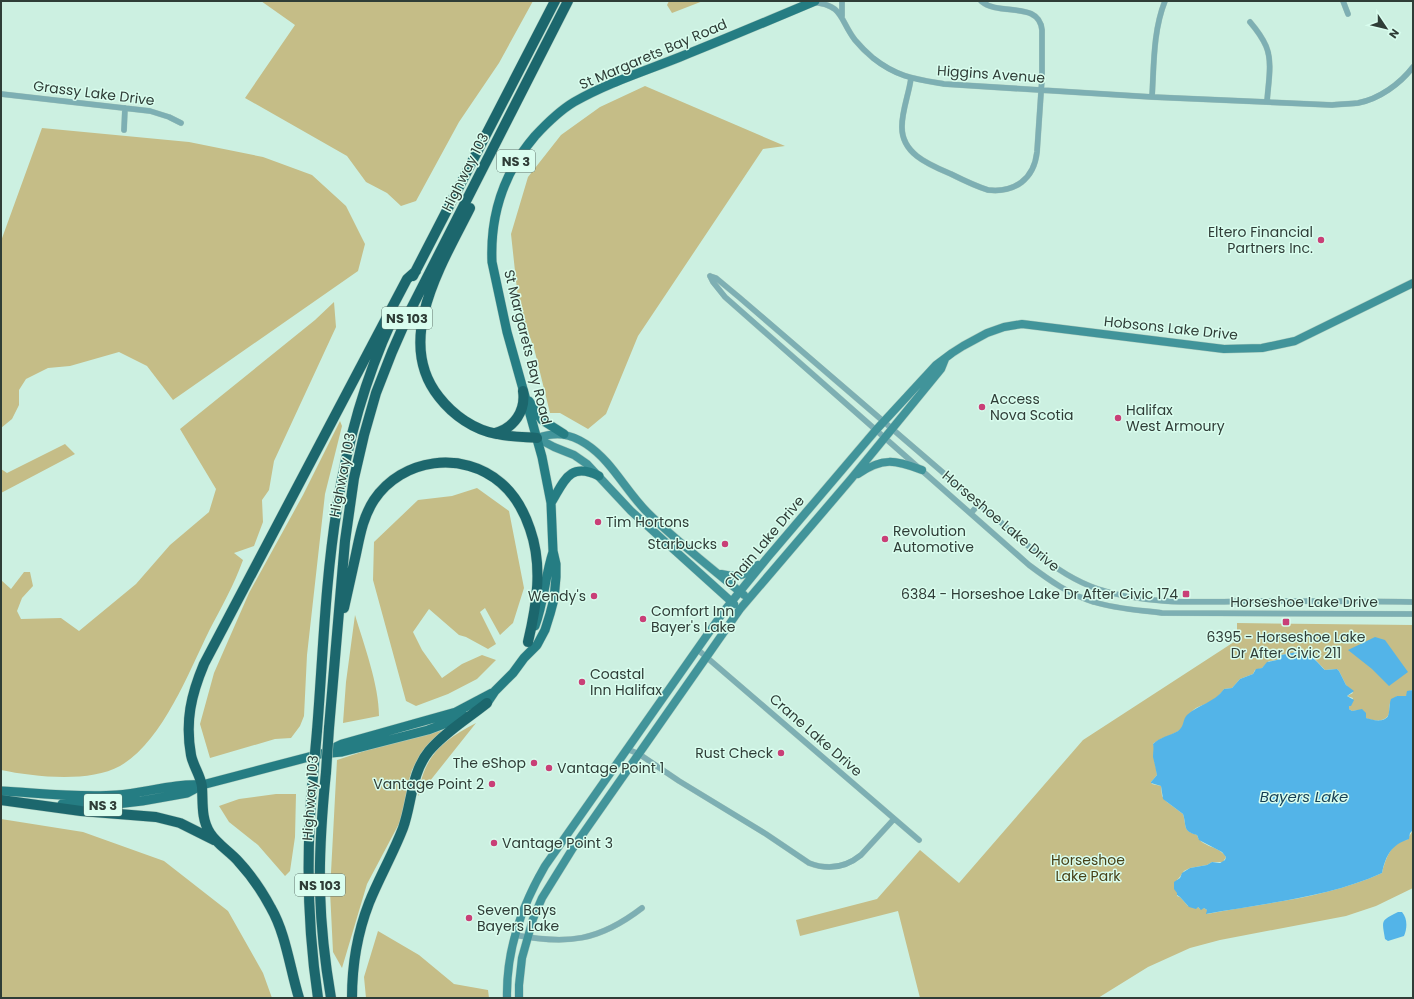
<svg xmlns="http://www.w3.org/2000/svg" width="1414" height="999" font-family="Poppins,sans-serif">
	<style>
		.green { fill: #c5bd87 }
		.water { fill: #53b4e8 }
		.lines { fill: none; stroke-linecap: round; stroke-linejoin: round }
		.street-casing { stroke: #adccbf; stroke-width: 6 }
		.secondary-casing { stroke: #adccbf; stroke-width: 9 }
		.primary-casing { stroke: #adccbf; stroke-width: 10 }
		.highway-casing { stroke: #adccbf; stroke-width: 11 }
		.street { stroke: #7dafb3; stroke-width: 5.5 }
		.secondary { stroke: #41949a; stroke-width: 8 }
		.primary { stroke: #257d83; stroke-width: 9 }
		.highway { stroke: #1c676d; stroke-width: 10 }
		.highway-bridge-casing { stroke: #adccbf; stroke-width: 11; stroke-linecap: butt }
		.highway-bridge { stroke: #1c676d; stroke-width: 10 }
		.poi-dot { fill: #c93f77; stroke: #d9fdee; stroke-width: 1.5 }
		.labels { text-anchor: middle; stroke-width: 3; stroke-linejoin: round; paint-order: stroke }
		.shield { fill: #d9fdee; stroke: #62776e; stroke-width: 1 }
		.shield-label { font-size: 13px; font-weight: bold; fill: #2f3d37 }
		.street-label { font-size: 14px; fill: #2f3d37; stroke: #d9fdee }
		.poi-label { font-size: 14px; fill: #2f3d37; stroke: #d9fdee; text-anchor: start }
		.park-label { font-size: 14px; fill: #464017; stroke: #d9fdee }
		.water-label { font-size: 15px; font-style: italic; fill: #153e54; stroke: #d9fdee }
	</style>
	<rect width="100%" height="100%" fill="#ccf0e1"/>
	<!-- green -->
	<path class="green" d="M261,1h272l-34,62 -40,59 -43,79 -15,5 -14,-13 -21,-11 -19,-26 -102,-58 50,-73z
		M669,1h34l-31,12 -5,-8z
		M645,86l140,60 -22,3 -125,187 -32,78 -18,15 -28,-16h-10l-16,-65 -15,-40 -8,-74 17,-57 33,-42 39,-28z
		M42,128l147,14 74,15 49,18 34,31 19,38 -7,27 -185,129 -26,-34 -28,-14 -49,14 -22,2 -22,11 -7,11v15l-7,14 -11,9v-187z
		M334,302l2,25 -62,134 -5,29 -7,10 1,22 -9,24 -20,7 9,7c-9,25 -22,48 -34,71 -21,43 -47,111 -89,135 -31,17 -85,11 -119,4v-190l10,9 13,-17h6l3,14 -11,12 -5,13 4,8 40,-1 18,13 57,-47 34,-39 39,-33 7,-23 -36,-60 135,-109z
		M340,421l2,5 -17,68 -18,161 -3,61 -4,10 -9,12 -16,1 -65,19 -10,-34 14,-51 35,-80 54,-98z
		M65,444l10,10 -74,39v-24l6,4z
		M477,488l32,23 15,77 -11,35 -13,12 -15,-27 -5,4 16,32 -8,5 -22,-12 -7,-2 -30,-26 -16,23 9,18 20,28 20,-14 20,-9 14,5 -19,19 -29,15 -32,12 -10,-5 -33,-121 1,-38 44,-42 34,-4z
		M355,615c9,30 24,70 24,101l-36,7 3,-41z
		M1237,623l176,2v65h-2l-5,6h-9l-7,7c-1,4 0,7 -1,10 -2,10 -17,8 -23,5v-4l-8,-4 -6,1 -3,-2v-3l4,-8 -6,-2 6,-3 -7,-8 -7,-14 -2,-2 -12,1 -12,-13 -5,-3 -11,-2 -16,3 -4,5 -8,1 -7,7 -7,2 -2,4 -13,5 -8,9 -8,1c-3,5 -10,11 -16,14 -4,2 -9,3 -12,5 -2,1 -10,9 -11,11 -1,3 -1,6 -3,9 -7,7 -20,9 -28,15l-1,1c3,6 0,8 1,14 0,3 3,12 3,17l-6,7 1,2 9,2 1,10 5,6 16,12c4,13 -1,16 14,21 3,12 23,11 29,22l-3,5h-11l-5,3 -17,3 -6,3 -5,7 -2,2v16l3,1 8,9 10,1 2,2 4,-1 3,2v4c58,-11 120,-16 175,-41 3,-13 10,-33 25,-33l6,-10v58l-37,18 -30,10 -126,24 -30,8 -42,19 -50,31h-178l-22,-87 -98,25 -4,-16 81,-21 43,-49 39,33 124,-143 154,-100z
		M476,723l-58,73c6,-41 24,-55 58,-73z
		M444,730l-21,21 -11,19 -4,13 -6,35 -35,66 -25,84 -9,-16 -3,-61 7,-131 49,-16z
		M276,794h20l-1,43 -5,34 -5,5 -27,-31 -29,-23 -10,-16 20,-7z
		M1,819l82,13 81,29 64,50 35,62 9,25h-271z
		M378,931l41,24 35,29 34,6 1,8h-22v-1l-1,1h-100l-2,-21z"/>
	<!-- water -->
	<path class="water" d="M1375,637l10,3 23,32 -19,14 -17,-17 -24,-19z
		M1297,652c15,2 18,8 28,18l12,-1 2,2 7,14 8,6 -7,5 7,4 -3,6h-2v3l3,2 10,-2 4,4v5c6,2 18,5 22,-2 2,-5 1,-12 3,-17l6,-3h9l1,-5 6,-1v140l-3,3 -1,6c-18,6 -23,16 -27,34 -55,25 -117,30 -176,41l1,-4 -3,-2 -3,2 -3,-3 -2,2 -7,-2 -9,-10 -3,-2v-2l-3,-4v-7l6,-4 2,-5 8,-5 17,-3 5,-3 8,1 5,-3 1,-3 -4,-5 -23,-12 -2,-5c-15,-4 -10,-9 -14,-21l-20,-15 -2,-13 -10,-3v-1l6,-7c-1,-5 -3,-14 -4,-18 0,-5 1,-8 0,-13 7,-7 16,-8 25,-13 7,-5 4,-11 9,-16 11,-10 28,-13 37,-26l8,-1 8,-9 13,-5 3,-5 6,-1 5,-6 10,-2 4,-5z
		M1398,912h4c6,7 5,17 2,24l-16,5 -3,-2c-3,-19 -5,-18 13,-27z"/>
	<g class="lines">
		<defs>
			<path id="street" d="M1343,1l5,13
				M812,2c32,3 27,17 43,38 5,6 12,13 18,18 24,19 42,21 71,26l208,13 180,8c9,-1 18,-1 26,-2 21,-4 42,-19 55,-36
				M842,16v-15
				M1250,22c6,7 12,15 16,24 7,16 2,38 1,56
				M911,78c-2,16 -9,32 -9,48 -1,28 28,39 49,48 12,6 24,12 37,16 27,3 46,-11 49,-38l5,-74v-48c-3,-30 -43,-13 -61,-29
				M1,94l149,17 19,6 12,6
				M1152,97c2,-32 1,-66 13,-96
				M124,130l1,-22
				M710,276l3,6 12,15 304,268c20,15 41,30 65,37 22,7 45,8 68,11l251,1
				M710,276l6,2 24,20 293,252c19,16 41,31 65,39 54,18 113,12 169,12 49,0 97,0 146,1
				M971,513l8,-9
				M697,649l222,191
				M627,749l12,5 40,27 87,53 43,29c18,7 36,5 52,-8l33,-36
				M515,935c53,10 84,6 127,-27"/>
			<path id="secondary" d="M537,438c19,-6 32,-5 49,6 26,17 39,46 61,68 29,29 64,56 97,83
				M537,438l17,9 20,8 13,9 44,47 103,93
				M858,474c25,-17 37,-14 64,-4
				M721,574c17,4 23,2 37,-9
				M507,998c-1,-48 14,-91 38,-132l179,-255 44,-54 108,-127 60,-65 16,-12 11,-7 24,-13 17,-6 18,-3 202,25 38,-1 33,-7 118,-58
				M519,998v-13l3,-27 11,-39 9,-21 31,-50 167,-239 111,-130 90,-110 4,-10"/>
			<path id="primary" d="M529,401l13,19 22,14
				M551,503c13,-21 18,-42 48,-27
				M535,626c9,-24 10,-50 18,-74
				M481,707l6,-4 8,-12 18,-18 11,-15 13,-13 8,-15 5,-16 4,-15 2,-22v-13l-3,-13 -2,-48 -9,-46 -35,-125 -15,-70c-2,-47 12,-90 43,-126 12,-13 24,-25 39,-34 33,-19 71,-31 106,-45 45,-18 90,-37 135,-56
				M327,751l15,-7 114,-32 36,-19
				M1,791c38,2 78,7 116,4 28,-2 57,-12 85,-10
				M62,804l46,1 34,-4 45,-8 15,-8 118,-31 22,-2 86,-22 37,-14"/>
			<path id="highway" d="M470,208c-27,54 -77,132 -31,189 14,18 35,33 58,37 13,3 27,3 40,4
				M413,276l142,-275
				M495,433c19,-5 31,-22 28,-42
				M344,608c4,-18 8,-36 12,-54 4,-19 7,-37 18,-54 28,-42 89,-50 127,-17 14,12 23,28 29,46 13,37 7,75 -2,113
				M329,728l16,-187 9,-63 10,-43 12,-42 16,-41 18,-41 158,-310
				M317,731c6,-74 8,-149 20,-223 10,-65 28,-129 55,-188
				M326,772c-4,40 -7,79 -6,119 1,36 5,72 11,107
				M313,776c-7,75 -6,148 5,222
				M1,800l80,11 75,6 24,6 34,17
				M299,998c-9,-29 -13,-64 -28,-90 -9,-17 -19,-32 -33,-47 -8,-9 -21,-17 -28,-28 -9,-14 -7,-30 -8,-46 -1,-11 -9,-21 -11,-32 -6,-34 0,-60 13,-91l203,-385 9,-8
				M352,998c0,-33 5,-64 17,-95 10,-25 24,-49 34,-75 9,-25 8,-55 26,-77 16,-19 38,-32 58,-48"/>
		</defs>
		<!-- street casing -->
		<use href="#street" class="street-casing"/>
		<!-- secondary casing -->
		<use href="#secondary" class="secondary-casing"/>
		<!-- primary casing -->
		<use href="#primary" class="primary-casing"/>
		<!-- highway casing -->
		<use href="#highway" class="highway-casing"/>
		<!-- street -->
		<use href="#street" class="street"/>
		<!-- secondary -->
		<use href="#secondary" class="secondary"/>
		<!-- primary -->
		<use href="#primary" class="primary"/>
		<!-- highway -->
		<use href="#highway" class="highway"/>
		<defs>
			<path id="highway-bridge" d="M326,772l3,-44
				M313,776l4,-45"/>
		</defs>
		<!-- highway-bridge casing -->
		<use href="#highway-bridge" class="highway-bridge-casing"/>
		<!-- highway-bridge -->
		<use href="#highway-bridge" class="highway-bridge"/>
	</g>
	<!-- markers -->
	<g class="poi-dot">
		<circle cx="1321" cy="240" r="4"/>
		<circle cx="982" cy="407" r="4"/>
		<circle cx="1118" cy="418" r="4"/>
		<circle cx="598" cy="522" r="4"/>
		<circle cx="885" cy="539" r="4"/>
		<circle cx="725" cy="544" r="4"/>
		<rect x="1182" y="590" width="8" height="8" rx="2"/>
		<circle cx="594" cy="596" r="4"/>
		<circle cx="643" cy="619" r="4"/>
		<rect x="1282" y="618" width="8" height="8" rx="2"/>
		<circle cx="582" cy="682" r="4"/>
		<circle cx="781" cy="753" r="4"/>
		<circle cx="534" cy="763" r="4"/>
		<circle cx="549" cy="768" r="4"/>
		<circle cx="492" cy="784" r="4"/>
		<circle cx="494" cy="843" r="4"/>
		<circle cx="469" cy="918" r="4"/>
	</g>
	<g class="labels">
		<!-- shield labels -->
		<g class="shield">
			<rect x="497" y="150" width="38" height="22" rx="3"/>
			<rect x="382" y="307" width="50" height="22" rx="3"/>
			<rect x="84" y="794" width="38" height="22" rx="3"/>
			<rect x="295" y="874" width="50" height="22" rx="3"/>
		</g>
		<g class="shield-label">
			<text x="516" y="166">NS 3</text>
			<text x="407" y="323">NS 103</text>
			<text x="103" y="810">NS 3</text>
			<text x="320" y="890">NS 103</text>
		</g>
		<!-- street labels -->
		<g class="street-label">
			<text transform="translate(653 54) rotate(-23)" y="5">St Margarets Bay Road</text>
			<text transform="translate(991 74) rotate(4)" y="5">Higgins Avenue</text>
			<text transform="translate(94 93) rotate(7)" y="5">Grassy Lake Drive</text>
			<text transform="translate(465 172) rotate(-63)" y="5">Highway 103</text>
			<text transform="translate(1171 328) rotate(6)" y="5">Hobsons Lake Drive</text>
			<text transform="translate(528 347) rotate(76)" y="5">St Margarets Bay Road</text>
			<text transform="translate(342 475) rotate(-79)" y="5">Highway 103</text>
			<text transform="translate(1001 521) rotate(40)" y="5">Horseshoe Lake Drive</text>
			<text transform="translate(764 542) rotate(-50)" y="5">Chain Lake Drive</text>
			<text x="1304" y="607">Horseshoe Lake Drive</text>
			<text transform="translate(816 735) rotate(41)" y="5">Crane Lake Drive</text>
			<text transform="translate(310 798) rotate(-86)" y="5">Highway 103</text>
		</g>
		<!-- poi labels -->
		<g class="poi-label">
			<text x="1313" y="237" text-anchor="end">Eltero Financial<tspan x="1313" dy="16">Partners Inc.</tspan></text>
			<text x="990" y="404">Access<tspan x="990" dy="16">Nova Scotia</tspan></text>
			<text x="1126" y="415">Halifax<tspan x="1126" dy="16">West Armoury</tspan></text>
			<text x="606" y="527">Tim Hortons</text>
			<text x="893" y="536">Revolution<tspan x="893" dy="16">Automotive</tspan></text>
			<text x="717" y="549" text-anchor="end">Starbucks</text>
			<text x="1178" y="599" text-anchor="end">6384 - Horseshoe Lake Dr After Civic 174</text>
			<text x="586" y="601" text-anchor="end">Wendy's</text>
			<text x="651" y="616">Comfort Inn<tspan x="651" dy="16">Bayer's Lake</tspan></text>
			<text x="1286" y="642" text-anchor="middle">6395 - Horseshoe Lake<tspan x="1286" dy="16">Dr After Civic 211</tspan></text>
			<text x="590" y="679">Coastal<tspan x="590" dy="16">Inn Halifax</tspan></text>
			<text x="773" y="758" text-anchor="end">Rust Check</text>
			<text x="526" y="768" text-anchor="end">The eShop</text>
			<text x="557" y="773">Vantage Point 1</text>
			<text x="484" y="789" text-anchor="end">Vantage Point 2</text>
			<text x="502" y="848">Vantage Point 3</text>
			<text x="477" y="915">Seven Bays<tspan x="477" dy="16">Bayers Lake</tspan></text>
		</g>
		<!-- park labels -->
		<g class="park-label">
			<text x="1088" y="865">Horseshoe<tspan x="1088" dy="16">Lake Park</tspan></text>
		</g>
		<!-- water labels -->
		<g class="water-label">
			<text x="1304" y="802">Bayers Lake</text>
		</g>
	</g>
	<!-- border -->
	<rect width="1414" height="999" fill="none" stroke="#2f3d37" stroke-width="4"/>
	<!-- north arrow -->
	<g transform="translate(1386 28) rotate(125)" stroke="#d9fdee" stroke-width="3" paint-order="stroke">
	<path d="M0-3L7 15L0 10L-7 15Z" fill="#2f3d37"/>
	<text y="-6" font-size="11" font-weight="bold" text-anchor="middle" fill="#2f3d37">N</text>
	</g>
</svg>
